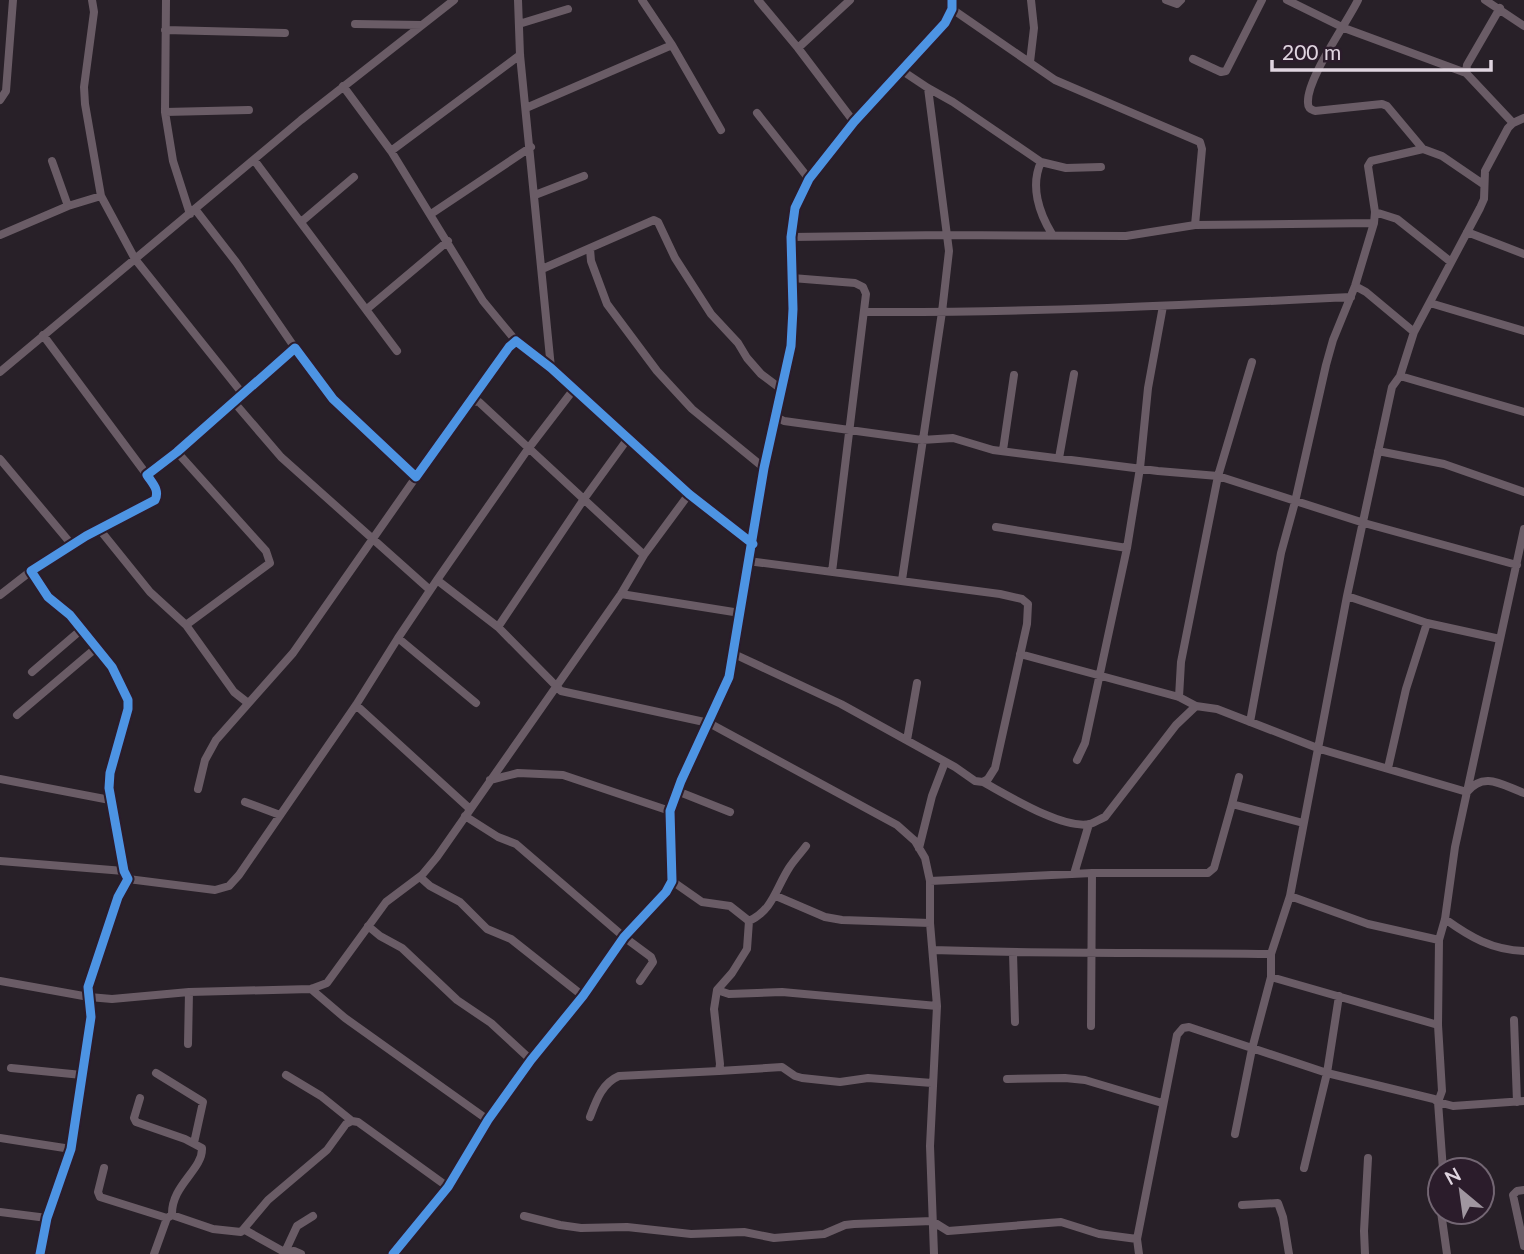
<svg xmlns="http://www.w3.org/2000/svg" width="1524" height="1254" font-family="Lato,sans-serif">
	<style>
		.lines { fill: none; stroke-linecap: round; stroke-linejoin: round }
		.minor { stroke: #6a5c66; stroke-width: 8 }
		.cycleway-casing { stroke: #2b1c2b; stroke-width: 13 }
		.cycleway { stroke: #4d94e3; stroke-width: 9 }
	</style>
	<rect width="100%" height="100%" fill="#282028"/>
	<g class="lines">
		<!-- minor -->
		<path class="minor" d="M92,0l2,12 -10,75 1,17 16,92 34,63 107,134
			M166,0l-1,112 8,49 17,53
			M518,0l2,55 31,313
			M642,0l30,45 49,85
			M758,0l40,48 56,74
			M1166,0l11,4 4,-4
			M1287,0l57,28 122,45 47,50
			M1358,0c-11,23 -52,79 -50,103 0,6 3,6 7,8l67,-7 5,2 36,43
			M1485,0l39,26
			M952,9l103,71 145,62 2,7 -7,76
			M355,24l67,1
			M519,24l49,-15
			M165,30l120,3
			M798,48l52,-48
			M1193,59l28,13 5,-1 36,-71
			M1030,62l4,-34 -3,-28
			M901,70l27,18 25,14 88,60 25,6 35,-1
			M1466,73l1,-8 33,-57
			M343,86l48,65 92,150 33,40
			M0,100l6,-9 7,-91
			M526,108l146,-63
			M165,112l84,-2
			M757,113l52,66
			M391,151l129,-96
			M254,160l143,191
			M52,161l16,45
			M1041,162c-11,24 -2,51 11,72
			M535,195l49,-19
			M195,209l41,53 59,86
			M1375,212l22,7 54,43
			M431,214l100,-67
			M301,222l53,-45
			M1467,232l57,22
			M0,235l68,-29 33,-10
			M791,237l154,-2 181,1 69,-11 179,-2
			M590,249l1,12 16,43 50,67 35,38 72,59
			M542,269l112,-49 4,2 17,36 36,56 27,29 9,15 14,16 20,15
			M792,278l63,5 8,4 3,7 -34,278
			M1355,286l11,6 48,40
			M1430,303l94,28
			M367,309l81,-68
			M864,312c162,1 325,-7 487,-15
			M43,335l104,140
			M0,372l301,-252 153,-120
			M1400,376l124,36
			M233,401l48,56 149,133
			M470,401l9,1 165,153
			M776,417l8,4 138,19 31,-2 40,12 165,21 60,5 146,47 153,42
			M1003,450l11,-75
			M1378,451l66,13 80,28
			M177,452l89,99 4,12 -84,62
			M1059,458l15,-84
			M0,459l72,86
			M996,527l131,21
			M100,530l50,62 36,33 48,67 14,11
			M748,561l252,33 22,5 6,5 -1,20 -32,144 -7,11 -5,3
			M437,580l61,47 63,64 148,32 188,102 18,16 10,17 5,23v42l7,83 -7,140 4,108
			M902,580l40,-268 7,-61 -21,-163
			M621,594l119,19
			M0,595l31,-24
			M1347,596l80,27 73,16
			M498,627l86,-128 45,-62
			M398,638l78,65
			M734,654l107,50 114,63 20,14 8,1c24,13 80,48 107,42 4,-1 10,-5 15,-7l71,-92 20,-19
			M1020,654l159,43 17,9 21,3 103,40 147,43c17,-21 35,-7 57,1
			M32,672l50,-43
			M1179,697l2,-35 37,-186 34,-114
			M356,705l114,104
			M17,715l79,-67
			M1250,722l31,-169 14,-51 31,-137 7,-25 22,-54 19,-63 1,-11 -7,-46 3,-5 52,-12 19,7 41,28
			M907,740l10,-57
			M1077,760l8,-17 42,-195 13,-80 8,-80 15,-82
			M1388,768l18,-79 21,-66
			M1239,777l-7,27 71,19
			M0,779l110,21
			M490,780l28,-7 45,2 107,36
			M198,789l7,-29 11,-20 77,-87 123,-176
			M677,791l53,21
			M245,802l35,13
			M465,816l33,21 18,7 108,93 27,20 2,5 -13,19
			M919,848l13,-52 13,-34
			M0,861l124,10
			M1074,874l15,-50
			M422,875l-2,2 10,9 30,16 27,27 24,10 72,57
			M128,879l87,11 14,-4 10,-11 117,-170 42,-67 39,-58 91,-131 46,-60
			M672,881l30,21 28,4 19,15 -2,28 -15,24 -15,17 -3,19 6,55 -1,7 63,-4 13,9 7,2 38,4 28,-4 64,5
			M930,881l162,-8h116l6,-5 18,-64
			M776,896l49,21 17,3 88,3
			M1290,896l78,28 71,16
			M1445,919c25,18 47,31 79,32
			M749,921c24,-11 27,-33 40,-53 5,-8 12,-15 17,-22
			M368,926l12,10 22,12 55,52 34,23 40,37
			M933,950c112,4 225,2 338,4
			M1013,953l2,69
			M1271,977l167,48
			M0,981l89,16 23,2 77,-7 122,-3 16,-6 59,-81 36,-27 15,-18 184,-263 23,-39 45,-61
			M311,989l34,29 143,102
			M717,990l12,4 53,-2 155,14
			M1514,1020l3,82
			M1091,1026l1,-153
			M188,1044l1,-52
			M11,1068l71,7
			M156,1073l47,29 -9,41
			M286,1075l35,21 31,25
			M1007,1079l58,-1 20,2 77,23
			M140,1098l-6,20 2,4 49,17 17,9c1,22 -31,37 -30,67
			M590,1117c6,-16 12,-34 29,-41l100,-5
			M1235,1134l17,-85 19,-72v-23l19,-58 57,-300 45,-209 8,-11 14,-44 66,-124 4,-9 1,-28 23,-43 5,-5 11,-5
			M0,1138l71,11
			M104,1168l-6,24 2,5 67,21
			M1304,1168l23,-95 12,-77
			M1443,1170l-5,-68 15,4 71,-5
			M1524,1190l-7,1 -4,4 11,51
			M1242,1205l36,-2 5,14 6,37
			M0,1212l47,6
			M1441,1212l6,42
			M524,1216l36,9 21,3 46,-1 64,7 53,-2 30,6 50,-4 21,-9 9,-1 78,-3 16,10 113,-9 38,12 38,5
			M245,1230l41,23 8,-2 7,3
			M40,1254l7,-36 24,-69 20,-132 -3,-30 30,-90 10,-18 -4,-8 -15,-83 1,-15 18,-64v-9l-16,-33 -42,-52 -22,-18 -17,-26 55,-35 69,-36c5,-10 -3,-17 -8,-25l30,-23 118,-104 38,51 83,78 93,-130 7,-6 35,27 138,126 64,50
			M154,1254l13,-36 5,-3 41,14 28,3 27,-32 59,-50 19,-26 6,-3 6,1 90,65
			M284,1254l13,-28 16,-10
			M393,1254l55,-67 40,-67 43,-60 52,-64 41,-59 42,-45 6,-11 -2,-70 11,-30 48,-104 35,-209 27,-122 2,-37 -2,-72 4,-29 14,-29 45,-57 91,-99 7,-14v-9
			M1139,1254l-2,-15 40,-204 6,-7 6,-1 138,46 107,26 4,3 4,-11 -4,-66 1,-85 6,-21 10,-72 69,-318
			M1365,1254l-1,-23 4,-73"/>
		<defs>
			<path id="cycleway" d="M40,1254l7,-36 24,-69 20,-132 -3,-30 30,-90 10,-18 -4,-8 -15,-83 1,-15 18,-64v-9l-16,-33 -42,-52 -22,-18 -17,-26 55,-35 69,-36c5,-10 -3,-17 -8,-25l30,-23 118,-104 38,51 83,78 93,-130 7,-6 35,27 138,126 64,50
				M393,1254l55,-67 40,-67 43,-60 52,-64 41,-59 42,-45 6,-11 -2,-70 11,-30 48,-104 35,-209 27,-122 2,-37 -2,-72 4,-29 14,-29 45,-57 91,-99 7,-14v-9"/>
		</defs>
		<!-- cycleway casing -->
		<use href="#cycleway" class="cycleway-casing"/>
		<!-- cycleway -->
		<use href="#cycleway" class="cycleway"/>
	</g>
	<!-- north arrow -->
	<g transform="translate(1461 1191) rotate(331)"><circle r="33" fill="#2b1c2b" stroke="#736673" stroke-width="2"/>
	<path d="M0-5L12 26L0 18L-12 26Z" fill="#a096a0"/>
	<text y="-10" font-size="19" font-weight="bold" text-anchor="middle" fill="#e0d5e0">N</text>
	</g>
	<!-- scale -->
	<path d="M1272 60v10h219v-10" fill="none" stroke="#e0d5e0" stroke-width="3.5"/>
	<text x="1282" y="60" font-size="21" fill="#e0d5e0" stroke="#2b1c2b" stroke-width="5" paint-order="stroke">200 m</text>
</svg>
